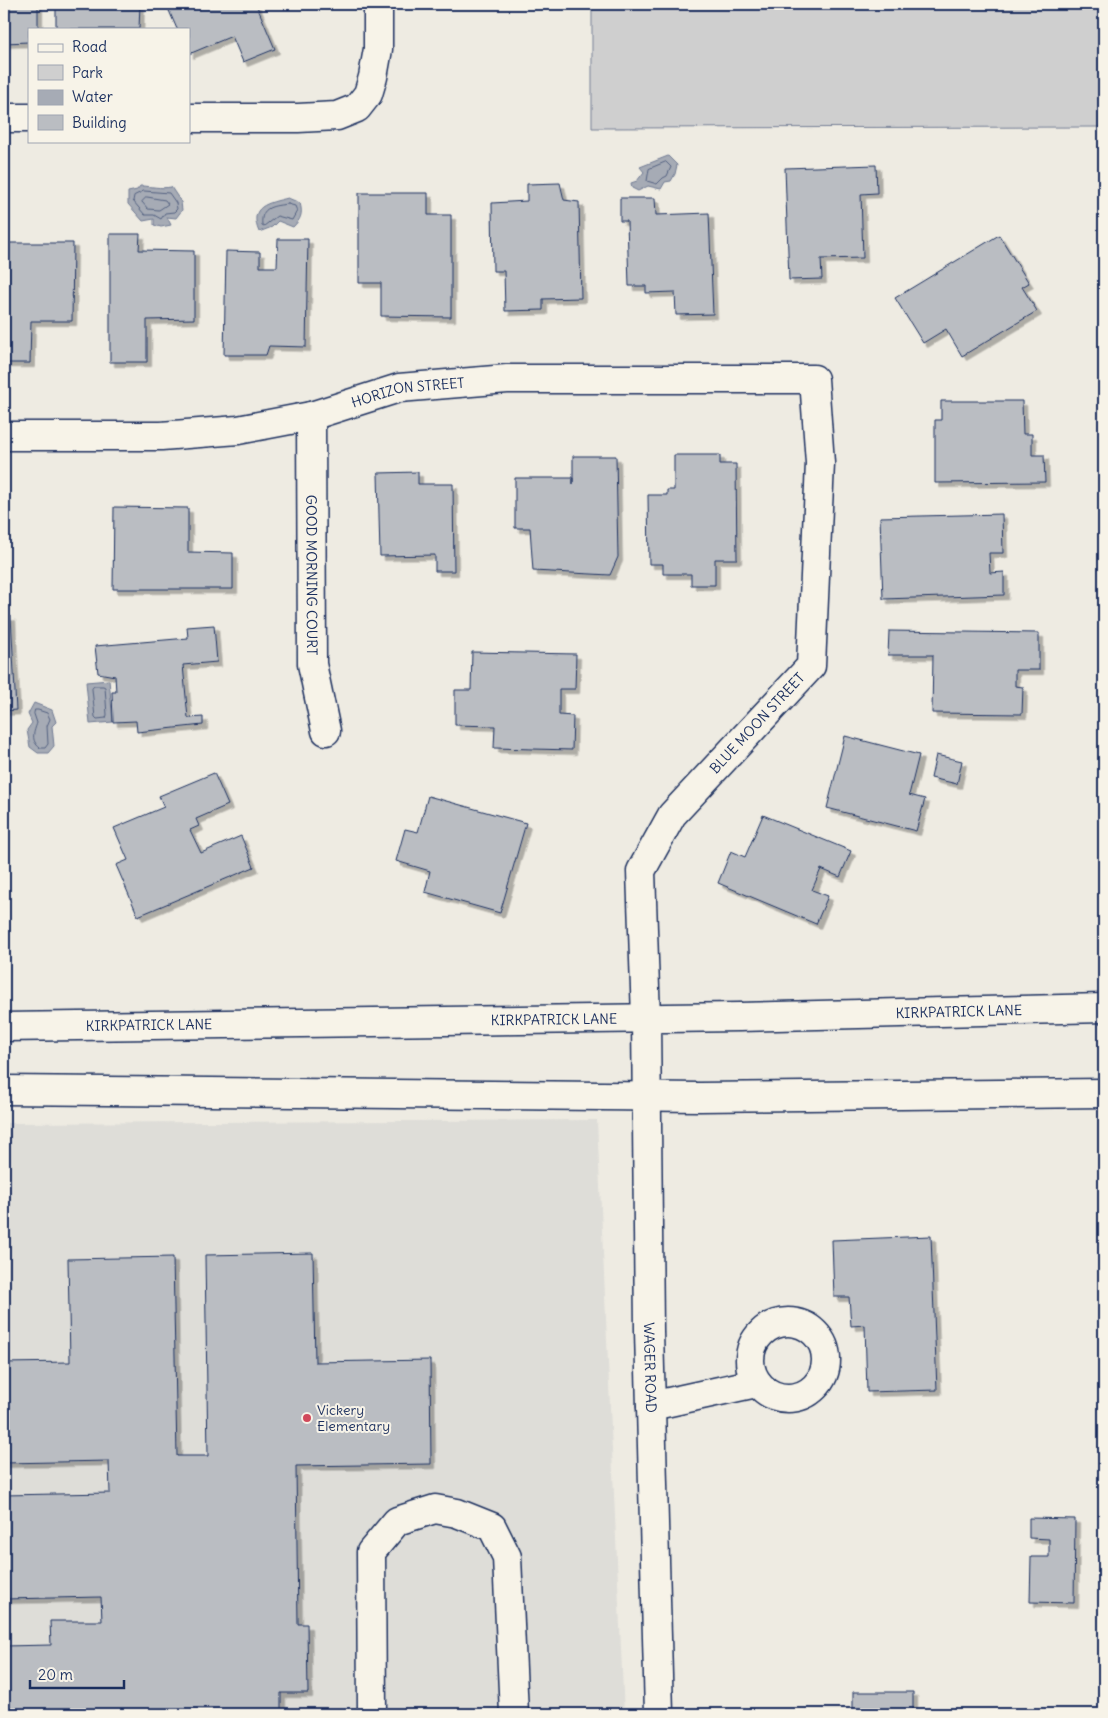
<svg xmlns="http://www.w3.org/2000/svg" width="1108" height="1718" font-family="Delius,sans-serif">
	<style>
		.built { fill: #deddd8 }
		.green { fill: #cfcfcf; stroke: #757f96 }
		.water { fill: #a6abb5; stroke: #6e7992 }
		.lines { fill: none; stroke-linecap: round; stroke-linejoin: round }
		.shore { stroke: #536181; stroke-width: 1 }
		.building { fill: #babdc2; stroke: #1b2f5e; filter: url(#shadow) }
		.minor-casing { stroke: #1b2f5e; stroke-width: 31 }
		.minor { stroke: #f7f3e8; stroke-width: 28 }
		.poi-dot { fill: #d1495b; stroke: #f7f3e8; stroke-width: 2 }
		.labels { text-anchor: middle; stroke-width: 4; stroke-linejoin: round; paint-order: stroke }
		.street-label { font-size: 14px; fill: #1b2f5e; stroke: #f7f3e8 }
		.poi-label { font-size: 14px; fill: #1b2f5e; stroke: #f7f3e8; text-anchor: start }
	</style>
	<defs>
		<filter id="shadow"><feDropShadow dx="4.5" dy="4.5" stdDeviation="0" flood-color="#0004"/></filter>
	</defs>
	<rect width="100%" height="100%" fill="#eeebe2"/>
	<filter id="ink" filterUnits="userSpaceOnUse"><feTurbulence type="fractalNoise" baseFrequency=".02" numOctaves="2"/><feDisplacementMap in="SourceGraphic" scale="10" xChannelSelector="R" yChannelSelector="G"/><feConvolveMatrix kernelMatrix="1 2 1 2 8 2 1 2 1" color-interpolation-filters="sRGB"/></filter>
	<g filter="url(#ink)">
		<!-- built -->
		<path class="built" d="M597,1120l27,594h-620v-591z"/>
		<!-- green -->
		<path class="green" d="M592,4h512v123l-512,1z"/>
		<!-- water -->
		<path class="water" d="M668,156l9,9 -2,9 -4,7 -6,1 -4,7 -13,-3 -10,5 -6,-3 -1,-5 6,-2 7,-9 -4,-5z
			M140,186c11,0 21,3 31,1l10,15 1,8 -6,8 -9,-1 4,8 -10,2 -7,-2v-6l-11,2 -15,-17v-12l9,-2z
			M288,198l12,5c3,11 1,16 -7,24l-15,-6 -6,6 -13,5c-11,-26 9,-29 29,-34z
			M109,680l4,42 -23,2 -4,-42z
			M34,703l18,7 4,12 -4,4 2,20 -6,7h-10l-8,-6 -3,-17 5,-7 -4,-9z"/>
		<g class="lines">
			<!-- shore -->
			<path class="shore" d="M666,162l5,5 -4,9 -4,2 -6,6 -10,-3 2,-12z
				M144,191l25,2 7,10 1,6 -3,3 -9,1 -4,6 -7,-4h-9l-12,-14 1,-5z
				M147,197l18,3 3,4 -9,6 -11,-1 -6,-7z
				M288,204l7,2 2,5 -5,9 -15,-4 -13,10 -2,-1c-2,-19 12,-19 26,-21z
				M94,686h9l2,1 2,28 -1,3 -9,1 -2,-2 -3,-28z
				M35,710h3l9,3 3,6 -3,7 1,18 -3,4h-5c-10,-8 -6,-16 -3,-25l-3,-9z"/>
		</g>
		<!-- building -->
		<path class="building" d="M4,4h34v25h-9v13l-25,1z
			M56,4h84l-1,25h-83z
			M172,4h84l19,45 -32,13 -11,-26 -43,18v-25h-12l-10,-23z
			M876,165l1,28 -16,1 2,64 -42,1 1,20 -33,1 -4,-112z
			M560,183l4,17 15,2 2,96 -38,1v11l-38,1 -1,-40h-11l-1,-68 35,-2v-17z
			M359,193h69v22h23v102l-70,-1v-33h-22z
			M620,198h35l1,17 53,-2 4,101 -37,1 -1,-23 -29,1v-7h-17l-2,-65h-7z
			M110,234h30l-1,16 55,1v68l-47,1v42h-37z
			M999,235l30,48 -7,4 15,24 -75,45 -16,-27 -23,14 -28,-45z
			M278,239h30l-2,108 -37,-1 -3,9h-42l2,-104 34,1v15h17z
			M4,243h69l-1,78h-41l-1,42h-26z
			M941,401h81l1,33h9v21h12l1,27 -110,1v-63h6z
			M674,455h46v9h16l1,95h-22v26h-24v-11h-28v-10h-14l-1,-69h19v-5h7z
			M573,456h43l2,101 -8,18 -77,-4 -3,-43h-15v-50h58v6z
			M418,472v12h35l1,87h-19v-16l-55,1 -2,-83z
			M114,507l74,1v44l45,1v36h-120z
			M1002,514l1,39h-14l1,20 14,-1v23l-121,4 -3,-82z
			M11,616l5,94 -12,1v-94z
			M214,625l3,37 -34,3 5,53 15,-1v8l-66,7 -1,-11 -23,1 -1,-30h4l-1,-16 -17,-3 -3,-27 93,-8 -1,-11z
			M889,631l150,2v37h-24v16l8,1 -1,27 -90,-1 1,-58h-45z
			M472,652l104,2 -1,35h-16v26l14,1 -1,34 -78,-2 1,-22 -40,-1v-35h16z
			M845,736l74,19 -10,40 16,4 -9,32 -89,-23z
			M936,755l26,6 -5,23 -26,-6z
			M214,773l14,32 -32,14 3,7 -9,4 11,23 40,-17 13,31 -116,49 -22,-51 12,-5 -14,-32 50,-21 -5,-11z
			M428,796l98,27 -26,90 -75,-21 5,-21 -34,-10 9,-32 13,3z
			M763,815l88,36 -11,26 -19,-8 -9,21 16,6 -12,28 -98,-41 13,-32 14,6z
			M931,1236l6,154 -70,2 -2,-67 -14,1 -2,-29h-15l-2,-57z
			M313,1253l2,109 115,-2 1,104 -135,2 2,158h9l1,69h-27v21h-277v-68l47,-1 -1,-24h52l-1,-24 -97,2v-104l106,-2 -1,-32 -105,2v-100l66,-1 -2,-103 105,-2 4,199h31l-3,-201z
			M1029,1518l46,1 -1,84 -44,-1 1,-45h18v-18l-20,-1z
			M853,1692h60v22h-60z"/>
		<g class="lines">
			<defs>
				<g id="minor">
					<path d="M4,118h25"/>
					<path d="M189,118h109l39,-2 20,-8 11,-14 5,-17 5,-28v-45"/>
					<path id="s1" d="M311,416l1,248 14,67"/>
					<path id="s2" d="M4,436h157l77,-6 73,-14 88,-28 108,-9h307l6,84 -9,203 -139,149 -31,56 5,147 3,313 10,383"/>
					<path id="s3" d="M4,1027l735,-10 365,-9"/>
					<path d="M4,1090l696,7 404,-4"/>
					<circle cx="788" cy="1360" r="38"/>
					<path d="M651,1406l105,-23"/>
					<path d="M372,1714l-1,-162 26,-31 38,-12 22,4 35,14 15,30 7,157"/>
				</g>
			</defs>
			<!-- minor casing -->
			<use href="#minor" class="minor-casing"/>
			<!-- minor -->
			<use href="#minor" class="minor"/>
		</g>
	</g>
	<!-- markers -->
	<circle class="poi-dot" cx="307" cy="1418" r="5"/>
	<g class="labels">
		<!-- street labels -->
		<g class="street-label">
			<text dy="5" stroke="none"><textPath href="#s2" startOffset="409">HORIZON STREET</textPath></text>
			<text dy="5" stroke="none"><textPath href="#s1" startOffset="159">GOOD MORNING COURT</textPath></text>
			<text transform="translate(757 723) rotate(-47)" y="5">BLUE MOON STREET</text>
			<text dy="5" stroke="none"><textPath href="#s3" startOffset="955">KIRKPATRICK LANE</textPath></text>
			<text dy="5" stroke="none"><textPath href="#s3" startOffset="550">KIRKPATRICK LANE</textPath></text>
			<text dy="5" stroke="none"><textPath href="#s3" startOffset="145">KIRKPATRICK LANE</textPath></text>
			<text dy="5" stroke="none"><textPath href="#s2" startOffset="1868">WAGER ROAD</textPath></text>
		</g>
		<!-- poi labels -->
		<g class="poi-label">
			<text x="317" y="1415">Vickery<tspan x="317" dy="16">Elementary</tspan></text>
		</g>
	</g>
	<!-- margin -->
	<rect width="1108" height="1718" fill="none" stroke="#f7f3e8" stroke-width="20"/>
	<rect x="10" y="10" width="1088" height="1698" fill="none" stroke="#1b2f5e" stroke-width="2" filter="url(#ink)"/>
	<!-- legend -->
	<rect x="28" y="28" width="162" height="115" fill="#f7f3e8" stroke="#9fa5b1"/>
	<rect x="38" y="44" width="25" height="8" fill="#f7f3e8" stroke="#9fa5b1"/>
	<text x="72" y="52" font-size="15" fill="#1b2f5e">Road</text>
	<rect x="38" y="65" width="25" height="15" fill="#cfcfcf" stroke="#9fa5b1"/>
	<text x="72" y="78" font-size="15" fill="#1b2f5e">Park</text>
	<rect x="38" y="90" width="25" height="15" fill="#a6abb5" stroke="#9fa5b1"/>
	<text x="72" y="102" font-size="15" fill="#1b2f5e">Water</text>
	<rect x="38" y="115" width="25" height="15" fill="#babdc2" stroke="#9fa5b1"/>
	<text x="72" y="128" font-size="15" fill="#1b2f5e">Building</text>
	<!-- scale -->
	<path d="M30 1680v8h94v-8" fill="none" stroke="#1b2f5e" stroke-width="2.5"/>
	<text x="38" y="1680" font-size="15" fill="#1b2f5e" stroke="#f7f3e8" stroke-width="4" paint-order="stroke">20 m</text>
</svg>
